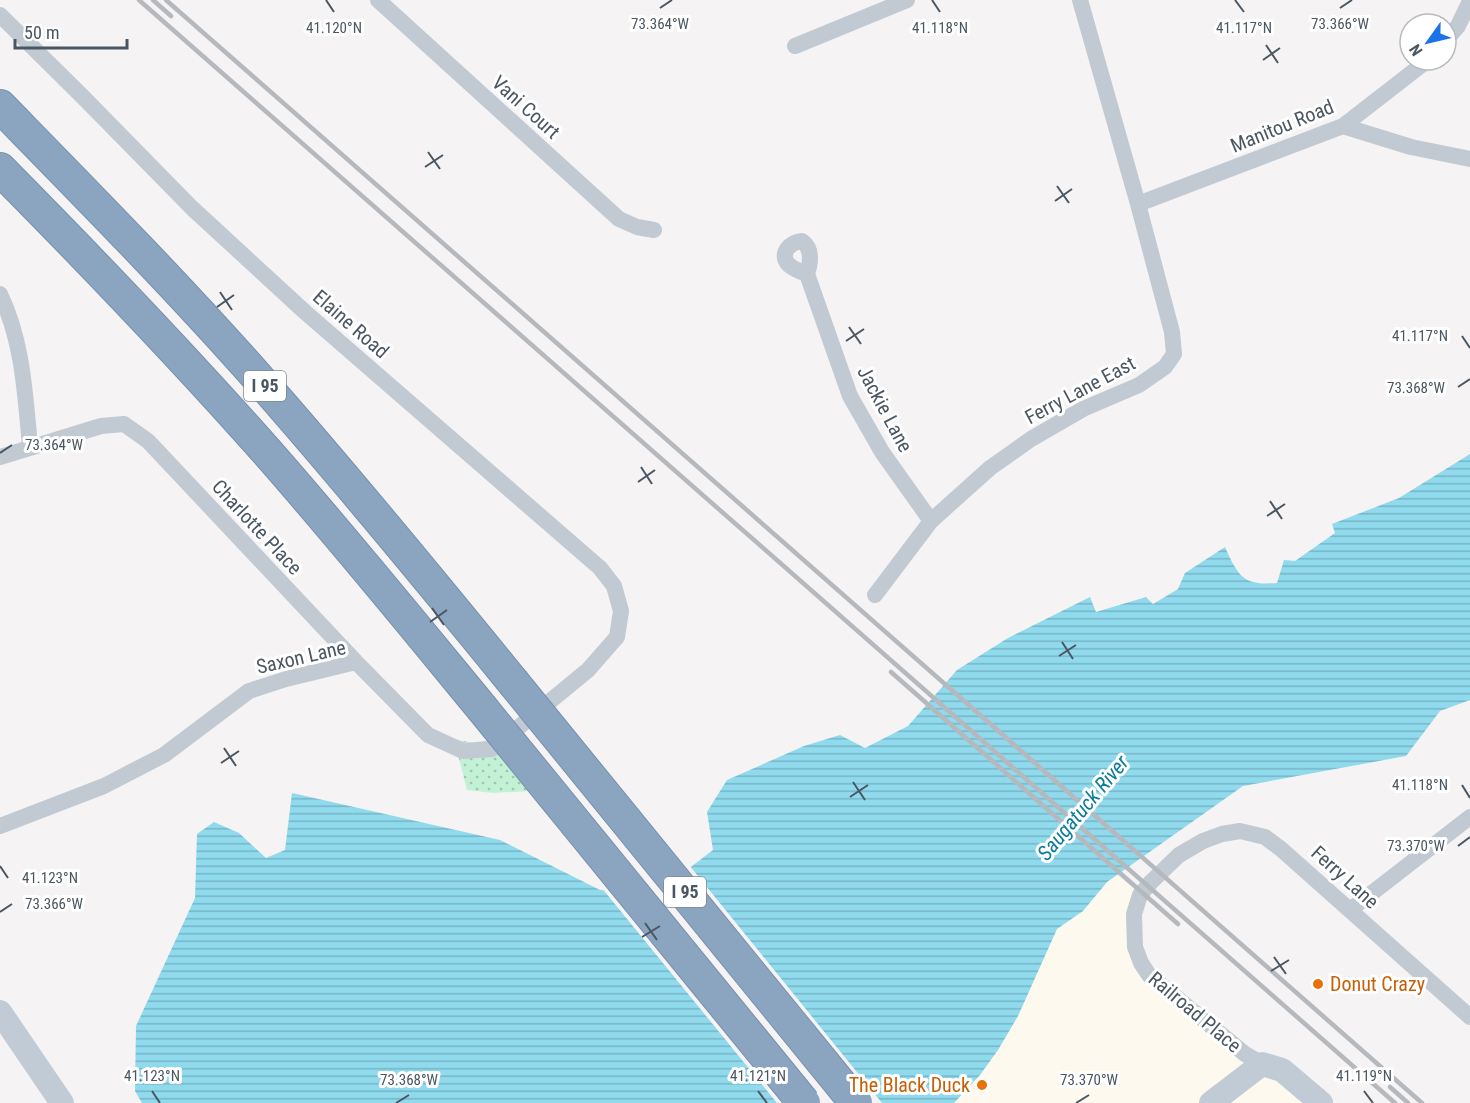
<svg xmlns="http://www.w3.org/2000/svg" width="1470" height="1103" font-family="'Roboto Condensed',sans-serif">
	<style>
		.commercial { fill: #fdf9ef }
		.park { fill: url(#park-dots) }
		.water { fill: url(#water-rules) }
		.pier { fill: #f5f3f3 }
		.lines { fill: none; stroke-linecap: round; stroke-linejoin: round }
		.highway-casing { stroke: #7690ad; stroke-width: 34 }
		.street { stroke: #c1cad2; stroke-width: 16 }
		.secondary { stroke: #c1cbd6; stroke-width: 24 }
		.highway { stroke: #8ba5c1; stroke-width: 32 }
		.rail { stroke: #b5b8bd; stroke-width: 4.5 }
		.highway-bridge-casing { stroke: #7690ad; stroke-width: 34; stroke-linecap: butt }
		.highway-bridge { stroke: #8ba5c1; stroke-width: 32 }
		.ticks { fill: none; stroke: #4a5661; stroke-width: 2 }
		.food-dot { fill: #e8710a; stroke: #fff; stroke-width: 2 }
		.labels { text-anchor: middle; stroke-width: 6; stroke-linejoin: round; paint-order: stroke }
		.shield { fill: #fff; stroke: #808990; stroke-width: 1.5 }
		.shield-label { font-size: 18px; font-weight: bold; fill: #4a5661 }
		.street-label { font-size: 20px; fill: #4a5661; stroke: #fff }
		.food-label { font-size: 20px; fill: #c56008; stroke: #fff; text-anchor: start }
		.water-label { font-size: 21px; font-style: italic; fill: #0c7c9b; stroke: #fff }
		.ticks-label { font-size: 15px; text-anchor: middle; fill: #4a5661; stroke: #fff; stroke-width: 6; stroke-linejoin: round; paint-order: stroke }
	</style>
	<defs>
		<pattern id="park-dots" width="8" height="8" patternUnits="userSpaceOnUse" patternTransform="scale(1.5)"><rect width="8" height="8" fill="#c3f1d5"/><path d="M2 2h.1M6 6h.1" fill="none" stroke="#a0c6b0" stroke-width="1.8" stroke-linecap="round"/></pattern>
		<pattern id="water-rules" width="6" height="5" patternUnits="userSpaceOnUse" patternTransform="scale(1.5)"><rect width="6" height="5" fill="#90daee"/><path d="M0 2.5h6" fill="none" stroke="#78b4c4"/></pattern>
	</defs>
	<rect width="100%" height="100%" fill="#f5f3f3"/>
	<!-- commercial -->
	<path class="commercial" d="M1117,875l23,20 1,68 180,140h-367l26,-28 18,-25 20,-34 39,-87 26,-18 24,-29z"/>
	<!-- park -->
	<path class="park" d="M504,737l27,54 -38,2 -26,-3 -13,-51 19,4z"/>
	<!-- water -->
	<path class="water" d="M1470,454v246l-30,11 -34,45 -163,30 -136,96 -24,29 -26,18 -39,87 -20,34 -18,25 -26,28h-812l-7,-12 1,-65 59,-128 2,-64 17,-12 25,11 27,25 19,-8 7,-57 208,47 100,50 57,3 56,-43 -6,-38 20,-32 77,-34 36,-11 25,13 43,-22 49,-56 51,-32 82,-41 6,15 50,-15 7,7 25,-15 7,-16 40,-26c13,29 18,39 52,36l7,-23 11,1 40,-28 -3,-9 67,-26z"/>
	<!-- pier -->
	<path class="pier" d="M689,865l193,238h-105l-176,-216 55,3z"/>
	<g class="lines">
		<defs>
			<path id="highway" d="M0,106c88,90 176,179 259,273 87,99 171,201 254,303
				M0,169c92,93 182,187 268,284 73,83 143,169 213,254"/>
		</defs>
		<!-- highway casing -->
		<use href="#highway" class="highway-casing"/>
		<!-- street -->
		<path class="street" d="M378,0l241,219 18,8 17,3
			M0,15l83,82 109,111 113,104 295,256 14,18 7,25 -4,26 -29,33 -96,79 -29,2 -35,-16 -72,-73 -208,-221 -24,-17 -23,2 -101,31
			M1446,40l12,-14 12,-25
			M795,46l112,-46
			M1343,126l68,21 59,12
			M1138,204l205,-78 85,-66
			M807,274c4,-12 6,-25 -5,-33 -12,1 -24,13 -13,24 5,4 12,7 18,9l43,122 32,56 49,69
			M0,294c23,48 25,100 30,152
			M875,595l56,-74 59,-53 41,-29 52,-30 56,-24 26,-18 9,-13 -2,-22 -34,-128 -58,-204
			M0,826l104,-40 60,-31 85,-64 37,-12 70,-17
			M1350,910l120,-93
			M1262,1064l-17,-10 -96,-79 -8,-12 -6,-16 -1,-33 6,-19 11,-13 28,-27 24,-14 19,-7 18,-3 25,6 16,12 189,168"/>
		<!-- secondary -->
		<path class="secondary" d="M0,1012l62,91
			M1211,1103l51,-39 20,6 39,33"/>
		<!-- highway -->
		<use href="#highway" class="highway"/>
		<!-- rail -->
		<path class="rail" d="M139,0l1256,1103
			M153,0l18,16
			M166,0l1256,1103
			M891,672l287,252
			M1390,1087l18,16"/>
		<defs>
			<path id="highway-bridge" d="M513,682l343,421
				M481,707l323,396"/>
		</defs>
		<!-- highway-bridge casing -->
		<use href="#highway-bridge" class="highway-bridge-casing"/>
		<!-- highway-bridge -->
		<use href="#highway-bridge" class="highway-bridge"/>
	</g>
	<!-- ticks -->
	<path class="ticks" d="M326,0l8,12M932,0l8,12M1235,0l9,12M660,8l12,-8M1340,8l12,-8M1266,45l12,18M1263,60l17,-12M428,152l12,17M425,167l18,-12M1057,186l12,17M1055,201l17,-12M220,292l12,18M217,307l17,-12M849,327l12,17M1462,336l8,12M846,341l18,-12M1458,387l12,-8M0,453l12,-8M641,467l11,17M638,482l17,-12M1270,501l12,18M1267,516l18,-12M432,608l12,17M430,622l17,-12M1062,642l11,17M1059,656l17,-11M224,748l12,18M221,763l18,-12M853,782l12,18M1462,785l8,13M850,797l18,-12M1458,846l12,-9M0,866l8,12M0,912l12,-8M645,923l12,17M642,937l18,-11M1274,957l12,17M1271,971l18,-11M152,1091l8,12M758,1091l9,12M1364,1091l9,12M396,1103l13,-8M1076,1103l13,-8"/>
	<!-- markers -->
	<g class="food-dot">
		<circle cx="1318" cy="984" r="6"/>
		<circle cx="982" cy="1085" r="6"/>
	</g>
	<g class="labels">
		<!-- shield labels -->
		<g class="shield">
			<rect x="244" y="371" width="42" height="30" rx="4.5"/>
			<rect x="664" y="877" width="42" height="30" rx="4.5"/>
		</g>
		<g class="shield-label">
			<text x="265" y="392">I 95</text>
			<text x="685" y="898">I 95</text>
		</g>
		<!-- street labels -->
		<g class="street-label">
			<text transform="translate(526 107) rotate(42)" y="7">Vani Court</text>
			<text transform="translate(1282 126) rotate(-22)" y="7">Manitou Road</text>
			<text transform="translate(351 324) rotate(41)" y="7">Elaine Road</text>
			<text transform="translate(1080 390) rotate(-28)" y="7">Ferry Lane East</text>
			<text transform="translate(885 409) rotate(62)" y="7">Jackie Lane</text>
			<text transform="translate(257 527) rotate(47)" y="7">Charlotte Place</text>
			<text transform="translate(301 657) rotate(-13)" y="7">Saxon Lane</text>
			<text transform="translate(1345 877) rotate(42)" y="7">Ferry Lane</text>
			<text transform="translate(1195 1012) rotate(40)" y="7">Railroad Place</text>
		</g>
		<!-- food labels -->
		<g class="food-label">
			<text x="1330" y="991">Donut Crazy</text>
			<text x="970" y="1092" text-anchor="end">The Black Duck</text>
		</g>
		<!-- water labels -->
		<g class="water-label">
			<text transform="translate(1083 808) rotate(-50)" y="7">Saugatuck River</text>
		</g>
	</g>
	<g class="ticks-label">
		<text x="660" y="29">73.364°W</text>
		<text x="1340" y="29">73.366°W</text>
		<text x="334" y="33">41.120°N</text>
		<text x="940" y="33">41.118°N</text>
		<text x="1244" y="33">41.117°N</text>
		<text x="1420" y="341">41.117°N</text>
		<text x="1416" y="393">73.368°W</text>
		<text x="54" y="450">73.364°W</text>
		<text x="1420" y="790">41.118°N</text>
		<text x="1416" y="851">73.370°W</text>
		<text x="50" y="883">41.123°N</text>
		<text x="54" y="909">73.366°W</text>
		<text x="152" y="1081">41.123°N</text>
		<text x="758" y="1081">41.121°N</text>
		<text x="1364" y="1081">41.119°N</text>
		<text x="409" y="1085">73.368°W</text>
		<text x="1089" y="1085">73.370°W</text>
	</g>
	<!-- north arrow -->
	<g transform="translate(1428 42) rotate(236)"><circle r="28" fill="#ffffff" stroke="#b7bbc0" stroke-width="1.5"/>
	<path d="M0-4.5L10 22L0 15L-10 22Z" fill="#1a73e8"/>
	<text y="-9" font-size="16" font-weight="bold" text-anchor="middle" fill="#4a5661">N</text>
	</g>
	<!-- scale -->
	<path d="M15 39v9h112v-9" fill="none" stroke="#4a5661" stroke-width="3"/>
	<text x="24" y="39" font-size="18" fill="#4a5661" stroke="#ffffff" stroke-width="4.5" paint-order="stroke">50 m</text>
</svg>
